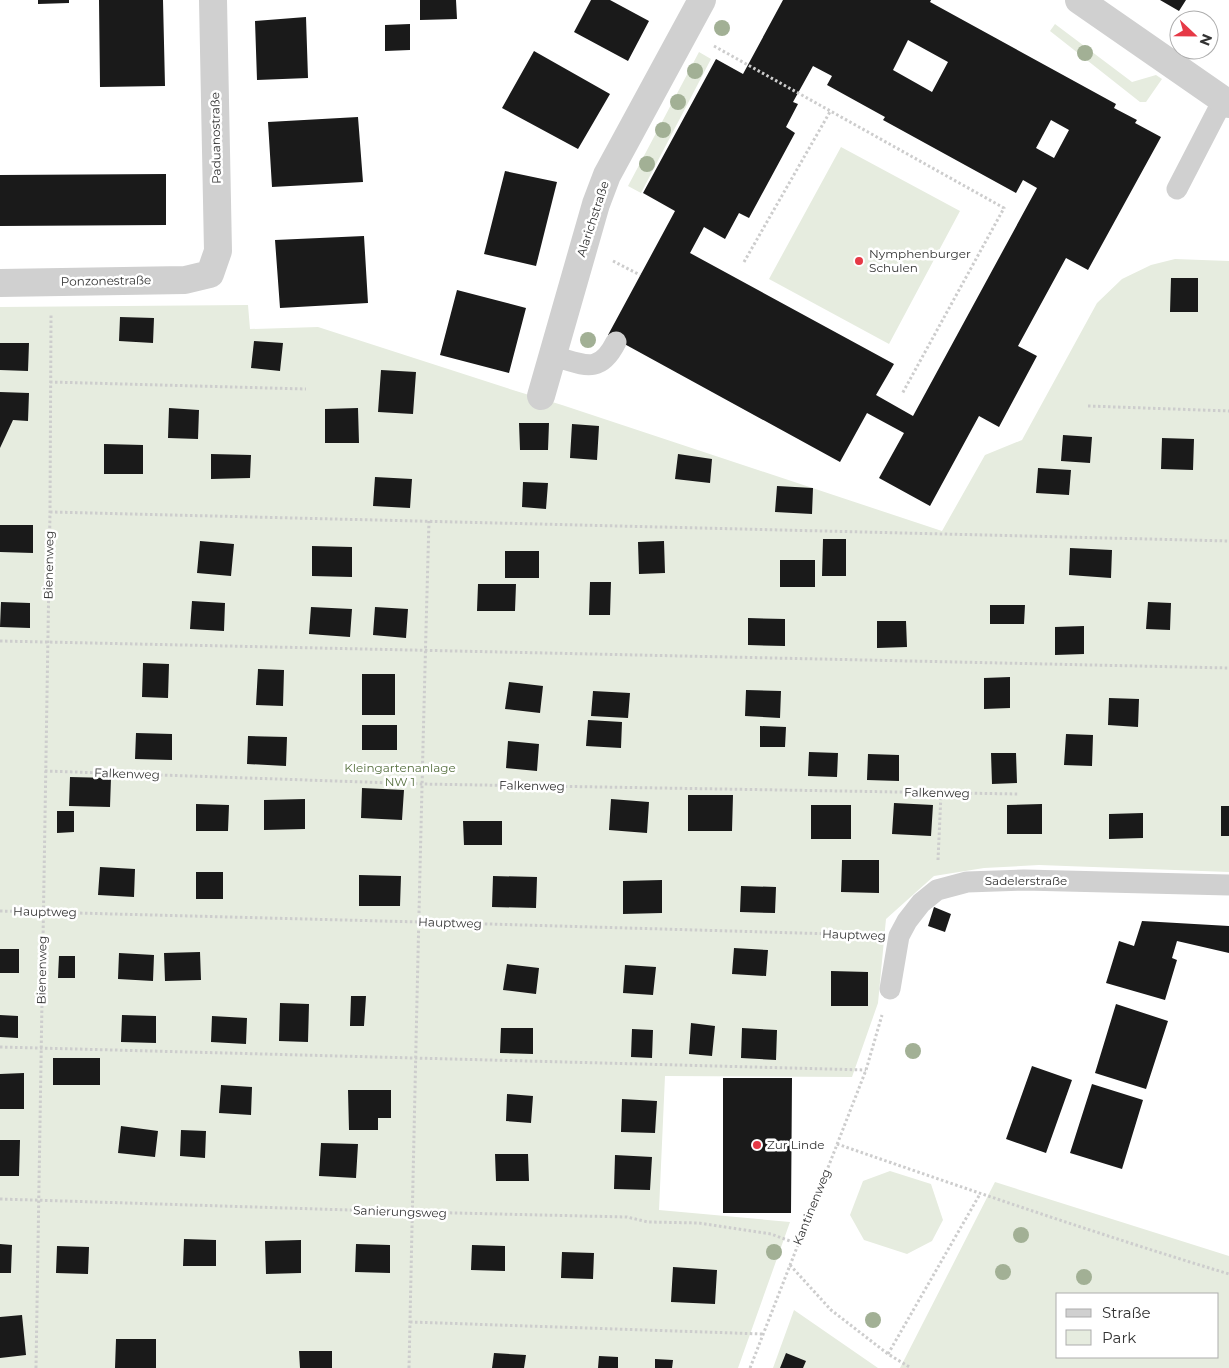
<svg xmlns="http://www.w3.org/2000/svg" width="1229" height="1368" font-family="Montserrat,sans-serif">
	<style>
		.green { fill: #e6ecdf; fill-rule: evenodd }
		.building { fill: #1a1a1a; fill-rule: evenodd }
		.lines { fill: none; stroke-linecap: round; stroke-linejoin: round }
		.path { stroke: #cdcdcd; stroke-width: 3; stroke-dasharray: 2.5 2.5; stroke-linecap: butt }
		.service { stroke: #d0d0d0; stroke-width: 21 }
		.minor { stroke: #d0d0d0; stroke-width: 28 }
		.tree { fill: #a2b095 }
		.poi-dot { fill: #e63946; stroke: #fff; stroke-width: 2 }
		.labels { text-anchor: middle; stroke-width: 5; stroke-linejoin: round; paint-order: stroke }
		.street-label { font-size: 12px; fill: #333; stroke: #fff }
		.poi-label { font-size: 12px; fill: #333; stroke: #fff; text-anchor: start }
		.park-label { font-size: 12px; fill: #56703f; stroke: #fff }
	</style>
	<rect width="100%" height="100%" fill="#fff"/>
	<!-- green -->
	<path class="green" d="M1055,24l77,58 24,-7 6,4 -16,23h-6l-90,-71z
		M699,52l12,7 -70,134 -13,-7z
		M841,147l119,64 -71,133 -120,-65z
		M1175,259l54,2v611l-190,-7 -55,3 -50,8 -48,43 -8,84 -26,74 -187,-1 -6,134 131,12 -52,146h-738v-1061l248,-2 2,24 68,-2 198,64 46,14 380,126 43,-76 37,-15 75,-137 25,-24 29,-14z
		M890,1171l41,13 12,36 -11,21 -25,13 -43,-14 -14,-25 13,-34z
		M995,1182l234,74v112h-329zM1058,1294h160v63h-160z
		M794,1310l84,58h-105z"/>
	<!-- building -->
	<path class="building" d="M38,0h31v3l-31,1z
		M99,0h64l2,86 -65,1z
		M420,0h36l1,19 -37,1z
		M591,0h19l39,21 -21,40 -54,-29z
		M783,0h148l-1,2 186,102 -2,4 23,12 -2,3 26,14 -73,133 -22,-12 -48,88 19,10 -38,71 -20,-11 -49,90 -51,-28 25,-45 -37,-20 -27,49 -232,-127 67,-124 -32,-18 73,-134 27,15zM908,40l40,22 -16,30 -39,-22zM813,66l19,10 -5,9 58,32 -2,3 133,73 7,-13 14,8 -124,228 -37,-21 18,-31 -204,-111 14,-26 21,12 14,-26 10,5 46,-85 -9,-6 12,-23 -5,-2zM1051,120l18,10 -15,28 -18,-10z
		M1160,0h26l-7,11z
		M306,17l2,61 -51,2 -2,-59z
		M410,24v26l-25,1v-26z
		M534,51l76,43 -32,55 -76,-41z
		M358,117l5,65 -91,5 -4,-65z
		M505,171l52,11 -21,84 -52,-12z
		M166,174v51l-166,1v-51z
		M364,236l4,67 -88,5 -5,-68z
		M1171,278h27v34h-28z
		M457,290l69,18 -17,65 -69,-18z
		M120,317l34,1 -1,25 -34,-2z
		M254,341l29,2 -3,28 -29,-3z
		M0,343h29l-1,28 -28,-1z
		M381,370l35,2 -3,42 -35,-2z
		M0,392l29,1 -1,28 -15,-1 -13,28z
		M169,408l30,2 -1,29 -30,-1z
		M358,408l1,35h-34v-34z
		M519,423h30l-1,27h-28z
		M572,424l27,2 -2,34 -27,-2z
		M1063,435l29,2 -2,26 -29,-2z
		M1162,438l32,1 -1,31 -32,-1z
		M104,444l39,1v29h-39z
		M211,454l40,1 -1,23 -39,1z
		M678,454l34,5 -2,24 -35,-4z
		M1038,468l33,2 -2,25 -33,-2z
		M375,477l37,2 -2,29 -37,-2z
		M523,482l25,1 -2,26 -24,-2z
		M777,486l36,2 -1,26 -37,-2z
		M0,525h33v28l-33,-1z
		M823,539h23v37h-24z
		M200,541l34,3 -3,32 -34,-3z
		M664,541l1,32 -26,1 -1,-32z
		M312,546l40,1v30l-40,-1z
		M1070,548l42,2 -1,28 -42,-3z
		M505,551h34v27h-34z
		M780,560h35v27h-35z
		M590,582h21l-1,33h-21z
		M478,584h38l-1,27h-38z
		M192,601l33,2 -1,28 -34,-2z
		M1,602l29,1v25l-30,-1z
		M1148,602l23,1 -1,27 -24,-1z
		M990,605h35l-1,19h-34z
		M311,607l41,2 -2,28 -41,-3z
		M375,607l33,2 -2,29 -33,-3z
		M748,618l37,1v27l-37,-1z
		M877,621h29l1,26 -30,1z
		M1084,626v28l-29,1v-28z
		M143,663l26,1 -1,34 -26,-1z
		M258,669l26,1 -1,36 -27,-1z
		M362,674h33v41h-33z
		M1010,677v31l-26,1v-31z
		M509,682l34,4 -3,27 -35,-4z
		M746,690l35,1 -1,27 -35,-2z
		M593,691l37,2 -2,25 -37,-2z
		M1109,698l30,1 -1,28 -30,-2z
		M588,720l34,2 -1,26 -35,-2z
		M362,725h35v25h-35z
		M760,726l26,1 -1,20h-25z
		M136,733l36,1v26l-37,-1z
		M1066,734l27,1 -1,31 -28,-1z
		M248,736l39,1 -1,29 -39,-2z
		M508,741l31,3 -2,27 -31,-3z
		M809,752l29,1 -1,24 -29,-1z
		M991,753h25l1,30 -25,1z
		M868,754l31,1v26l-32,-1z
		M70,777l41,1 -1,29 -41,-1z
		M362,788l42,2 -2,30 -41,-2z
		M688,795h45l-1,36h-44z
		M305,799v30l-41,1v-30z
		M611,799l38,3 -2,31 -38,-3z
		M894,803l39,2 -2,31 -39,-2z
		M196,804l33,1 -1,26h-32z
		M1042,804v30h-35v-29z
		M811,805h40v34h-40z
		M1221,806h8v30h-8z
		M57,811h17v21l-17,1z
		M1143,813v25l-34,1v-25z
		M463,821h39v24h-38z
		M842,860h37v33l-38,-1z
		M100,867l35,2 -1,28 -36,-2z
		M196,872h27v27h-27z
		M359,875l42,1 -1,30h-41z
		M493,876l44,1 -1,31 -44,-1z
		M662,880v33l-39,1v-33z
		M741,886l35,1 -1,26 -35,-1z
		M934,907l17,7 -6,18 -17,-6z
		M1142,921l87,5v27l-52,-12 -5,17 5,2 -12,40 -59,-17 13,-42 15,5z
		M734,948l34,2 -2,26 -34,-2z
		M0,949h19v24h-19z
		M200,952l1,28 -36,1 -1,-28z
		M119,953l35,2 -1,26 -35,-2z
		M59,956h16v22h-17z
		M507,964l32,4 -3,26 -33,-4z
		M625,965l31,2 -3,28 -30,-2z
		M831,971l37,1v34h-37z
		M351,996h15l-2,30h-14z
		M280,1003l29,1 -1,38 -29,-1z
		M1116,1004l52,17 -22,68 -51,-16z
		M0,1015l18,1v22l-18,-1z
		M122,1015l34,1v27l-35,-1z
		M212,1016l35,2 -1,26 -35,-2z
		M691,1023l24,3 -3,30 -23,-2z
		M501,1028h32v26l-33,-1z
		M742,1028l35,2 -1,30 -35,-2z
		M632,1029l21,1 -1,28 -21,-1z
		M53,1058h47v27h-47z
		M1032,1066l40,14 -26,73 -40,-14z
		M24,1073v36h-24v-35z
		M723,1078h69l-1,135h-68z
		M1092,1084l51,16 -21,69 -52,-16z
		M221,1085l31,2 -1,28 -32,-2z
		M348,1090h43v28h-13v12h-29z
		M507,1094l26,2 -2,27 -25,-2z
		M622,1099l35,2 -2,32 -34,-1z
		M121,1126l37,5 -3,26 -37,-4z
		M181,1130l25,1 -1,27 -25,-2z
		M0,1140h20l-1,36h-19z
		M321,1143l37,1 -2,34 -37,-2z
		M495,1154h33l1,27h-33z
		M615,1155l37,2 -2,33 -36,-1z
		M184,1239l32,1v26h-33z
		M301,1240v33l-35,1 -1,-33z
		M0,1244l12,1 -1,28h-11z
		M356,1244l34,1v28l-35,-1z
		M472,1245l33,1v25l-34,-1z
		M57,1246l32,1 -1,27 -32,-1z
		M562,1252l32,1 -1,26 -32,-1z
		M673,1267l44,3 -2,34 -44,-2z
		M22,1315l4,40 -26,3v-41z
		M116,1339h40v29h-41z
		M299,1351h33v17h-32z
		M494,1353l32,2 -2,13h-32z
		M786,1353l20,8 -3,7h-23z
		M599,1356l19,1v11h-20z
		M655,1359l18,1 -1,8h-17z"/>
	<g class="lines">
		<!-- path -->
		<path class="path" d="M714,46l290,162 -102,186
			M613,261l27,14
			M744,262l87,-152
			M50,382l256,7
			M1088,406l141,5
			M50,512l1179,29
			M0,641l1229,27
			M45,771l377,13 597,10
			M938,860l3,-66
			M0,911l420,11 449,13
			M0,1047l866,23
			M837,1144c130,45 260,90 392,130
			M0,1199l413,13 214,5 21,5 51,1 72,11 27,10
			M790,1265l41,45 57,44 23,14
			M410,1322l353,12
			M888,1354l92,-160
			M36,1368l14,-856 1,-197
			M409,1368c6,-282 12,-564 20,-847
			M750,1368l116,-298 16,-55"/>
		<!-- service -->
		<path class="service" d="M1177,189l46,-89
			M553,356c30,8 46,20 63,-14
			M890,989l9,-53 8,-15 14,-18 16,-13 30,-8 57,-2 205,5"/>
		<!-- minor -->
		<path class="minor" d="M1079,0l150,104
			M0,283l185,-3 25,-6 8,-23 -5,-251
			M541,396l55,-192 11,-29 95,-175"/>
	</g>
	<!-- trees -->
	<g class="tree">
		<circle cx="722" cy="28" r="8"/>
		<circle cx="1085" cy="53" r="8"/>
		<circle cx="695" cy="71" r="8"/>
		<circle cx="678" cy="102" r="8"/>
		<circle cx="663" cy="130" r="8"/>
		<circle cx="647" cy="164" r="8"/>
		<circle cx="588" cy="340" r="8"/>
		<circle cx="913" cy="1051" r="8"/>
		<circle cx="1021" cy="1235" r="8"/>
		<circle cx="774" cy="1252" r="8"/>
		<circle cx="1003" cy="1272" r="8"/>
		<circle cx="1084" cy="1277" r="8"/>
		<circle cx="873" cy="1320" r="8"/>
	</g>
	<!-- markers -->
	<g class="poi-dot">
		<circle cx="859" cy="261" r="5"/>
		<circle cx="757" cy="1145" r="5"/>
	</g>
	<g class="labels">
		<!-- street labels -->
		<g class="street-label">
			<text transform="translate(216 138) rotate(-91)" y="4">Paduanostraße</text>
			<text transform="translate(593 219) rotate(-72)" y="4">Alarichstraße</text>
			<text transform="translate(106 281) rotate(-1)" y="4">Ponzonestraße</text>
			<text transform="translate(49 565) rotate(-89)" y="4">Bienenweg</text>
			<text transform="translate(127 774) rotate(2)" y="4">Falkenweg</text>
			<text transform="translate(532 786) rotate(1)" y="4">Falkenweg</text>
			<text transform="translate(937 793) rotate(1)" y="4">Falkenweg</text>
			<text x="1026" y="885">Sadelerstraße</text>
			<text transform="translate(45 912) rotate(1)" y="4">Hauptweg</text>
			<text transform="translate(450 923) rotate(2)" y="4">Hauptweg</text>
			<text transform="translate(854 935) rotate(2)" y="4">Hauptweg</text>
			<text transform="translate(42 970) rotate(-89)" y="4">Bienenweg</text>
			<text transform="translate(812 1207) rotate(-68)" y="4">Kantinenweg</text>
			<text transform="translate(400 1212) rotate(2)" y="4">Sanierungsweg</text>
		</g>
		<!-- poi labels -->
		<g class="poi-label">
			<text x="869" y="258">Nymphenburger<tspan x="869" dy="14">Schulen</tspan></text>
			<text x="767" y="1149">Zur Linde</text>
		</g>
		<!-- park labels -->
		<g class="park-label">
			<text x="400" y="772">Kleingartenanlage<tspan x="400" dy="14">NW 1</tspan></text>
		</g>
	</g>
	<!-- legend -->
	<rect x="1056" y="1293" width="162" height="65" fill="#ffffff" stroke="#adadad"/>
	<rect x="1066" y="1309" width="25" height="8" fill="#d0d0d0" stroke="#adadad"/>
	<text x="1102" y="1318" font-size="15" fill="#333333">Straße</text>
	<rect x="1066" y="1330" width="25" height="15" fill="#e6ecdf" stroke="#adadad"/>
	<text x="1102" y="1343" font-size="15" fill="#333333">Park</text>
	<!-- north arrow -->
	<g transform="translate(1194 35) rotate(112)"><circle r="24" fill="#ffffff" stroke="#adadad"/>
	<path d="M0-4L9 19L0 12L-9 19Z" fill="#e63946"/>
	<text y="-8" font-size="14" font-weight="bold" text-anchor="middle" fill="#333333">N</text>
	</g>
</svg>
